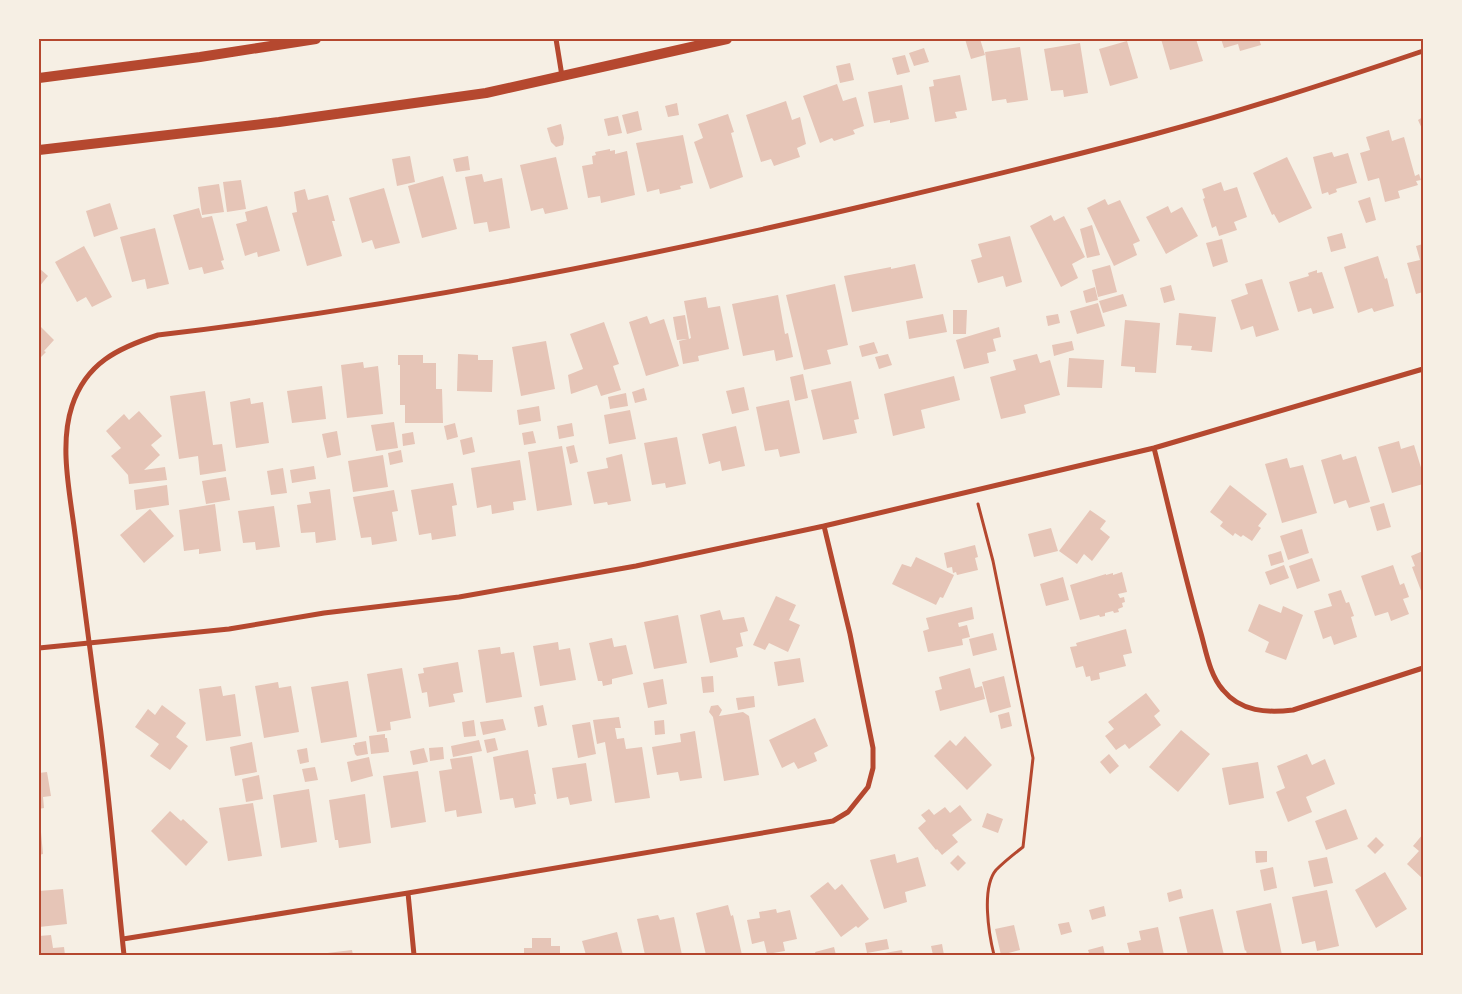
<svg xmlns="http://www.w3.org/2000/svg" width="1462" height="994" font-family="Helvetica,sans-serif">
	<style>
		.building { fill: #e6c5b7 }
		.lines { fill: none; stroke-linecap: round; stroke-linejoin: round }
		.path { stroke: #b5482f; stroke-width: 3 }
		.minor { stroke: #b5482f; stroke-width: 5 }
		.secondary { stroke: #b5482f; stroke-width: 10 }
		.neatline { fill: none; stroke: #b5482f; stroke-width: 2 }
	</style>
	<rect width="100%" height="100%" fill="#f6efe4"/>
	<!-- building -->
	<path class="building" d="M965,39h15l5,16 -14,4z
		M1161,39h35l7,22 -33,9z
		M1221,39h38l2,6 -21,6 -2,-7 -14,4z
		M1127,41l11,37 -28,8 -11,-37z
		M1080,43l8,50 -24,4 -1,-7 -12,1 -7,-42z
		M1020,47l8,53 -21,3 -1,-4 -14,2 -7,-49z
		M924,48l5,14 -15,4 -5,-13z
		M905,55l5,17 -13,3 -5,-17z
		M850,63l4,17 -14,3 -4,-17z
		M960,75l7,35 -12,2 2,6 -22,4 -6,-35 5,-1 -1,-6z
		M837,84l6,17 13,-4 8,29 -11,4 2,4 -21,7 -2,-3 -12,5 -17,-47z
		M902,85l7,34 -19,4v-3l-16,3 -6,-31z
		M786,101l6,19 8,-3 6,27 -9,4 3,9 -26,9 -3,-7 -10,3 -15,-47z
		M677,103l2,12 -11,2 -3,-11z
		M638,111l4,19 -15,4 -5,-19z
		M728,114l6,18 -3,1 12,44 -33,12 -16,-47 9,-4 -5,-14z
		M618,116l4,17 -14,3 -4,-17z
		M1423,117v14l-5,-11z
		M561,124l3,14 -1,7 -7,2 -5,-5 -4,-14z
		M1389,130l3,11 12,-4 11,39 4,-2 2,6 -5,1 2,4 -20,6 2,7 -15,4 -6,-24 -11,3 -8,-28 10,-3 -4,-13z
		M683,135l10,48 -13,3 1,3 -21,5 -1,-5 -12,3 -11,-49z
		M610,149v2l5,-1v4l12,-3 8,44 -34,8 -1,-7 -12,2 -6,-32 11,-2 -1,-8 4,-1 -1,-3z
		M1332,152l2,5 14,-4 9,30 -21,6 1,3 -8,3 -1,-3 -6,2 -9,-37z
		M410,156l5,26 -18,4 -5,-27z
		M468,156l2,14 -14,2 -3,-13z
		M556,157l12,52 -23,5 -2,-6 -12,3 -11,-46z
		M1287,157l25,51 -33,15 -5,-9 -2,1 -19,-42z
		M482,174l2,8 18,-4 8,50 -21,4 -2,-10 -13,2 -9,-47z
		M443,176l14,53 -35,9 -14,-52z
		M241,180l5,29 -19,3 -4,-30z
		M1221,182l3,9 13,-4 10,30 -13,5 3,8 -18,6 -3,-10 -4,2 -9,-29 2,-1 -3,-9z
		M219,184l5,28 -22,3 -4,-28z
		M384,188l16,55 -25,6 -3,-9 -10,3 -13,-45z
		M305,189l3,11 20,-5 7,26h-3l10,35 -35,10 -15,-53 5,-1 -3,-20z
		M1370,197l6,23 -10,3 -8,-22z
		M1105,199l3,6 12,-5 20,41 -7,3 4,11 -23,11 -27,-58z
		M110,203l8,26 -24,8 -8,-26z
		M267,206l13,45 -22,6 -1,-5 -12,4 -9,-32 11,-3 -2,-9z
		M1168,206l3,7 11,-6 16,29 -32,18 -20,-37z
		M199,208l3,10 10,-2 12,44 -3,1 3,8 -20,5 -2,-7 -13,3 -16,-55z
		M1051,215l3,6 10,-5 21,41 -13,7 6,14 -17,9 -31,-61z
		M1092,225l8,30 -13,3 -7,-29z
		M155,228l14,56 -22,5 -2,-10 -13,3 -12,-45z
		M1342,233l4,15 -15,4 -4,-15z
		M1010,236l12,46 -16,5 -3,-11 -25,7 -7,-23 11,-3 -4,-13z
		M1222,239l6,23 -15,5 -7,-24z
		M1423,244v48l-7,2 -9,-31 13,-3 -4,-14z
		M84,246l28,51 -20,10 -6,-10 -9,5 -22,-40z
		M1378,256l7,23 2,-1 7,28 -20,6 -2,-4 -14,5 -14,-46z
		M915,264l8,34 -71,14 -8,-36 47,-9v2z
		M1110,265l7,27 -19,5 -6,-27z
		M39,268l9,8 -9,11z
		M1317,270v3l5,-1 12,36 -21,6 -2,-6 -13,4 -9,-30 20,-6 -1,-3z
		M1262,279l17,51 -23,7 -3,-11 -12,4 -10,-30 17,-6 -3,-10z
		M835,284l13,61 -21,5 4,14 -27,6 -18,-75z
		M1171,285l4,15 -11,3 -4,-15z
		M1095,287l3,13 -12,3 -3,-12z
		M1123,294l4,12 -24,7 -4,-12z
		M778,295l7,39 3,-1 5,24 -17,4 -2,-11 -31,6 -11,-52z
		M706,297l2,11 12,-2 9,43 -31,7 1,5 -16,3 -4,-23 8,-2 -10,1 -4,-23 12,-2 4,24 2,-1 -7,-37z
		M1098,303l7,23 -28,8 -7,-23z
		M953,310h14l-1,24h-13z
		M1179,313l37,4 -4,35 -21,-2 1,-4 -16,-1z
		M943,314l4,18 -38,7 -3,-18z
		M1058,314l2,9 -12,3 -2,-10z
		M647,316l3,8 14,-5 15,47 -33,10 -17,-54z
		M1125,320l35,3 -4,50 -21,-1v-5l-14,-1z
		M604,322l15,42 -6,2 8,24 -20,6 -4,-11 -26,9 -3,-19 15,-6 -13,-35z
		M39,325l15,15 -10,11 2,1 -6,6 -1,-2z
		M999,327l2,10 -8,2 3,12 -9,2 2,10 -25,6 -8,-29z
		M546,341l9,48 -34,7 -9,-49z
		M1072,341l2,9 -20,6 -2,-11z
		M874,342l4,11 -16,4 -3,-11z
		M458,354l20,1v5h15l-1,32 -35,-1z
		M888,354l4,11 -13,4 -4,-12z
		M1037,354l3,9 10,-3 10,35 -36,10 2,8 -25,6 -11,-42 26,-7 -3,-10z
		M398,355h25v8h13v26h6l1,34h-38v-18h-5v-40h-2z
		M1069,358l35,2 -2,28 -35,-1z
		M363,362l1,6 14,-2 5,48 -36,4 -6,-53z
		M803,374l5,24 -13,3 -5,-24z
		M954,376l6,24 -39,10 4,18 -32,8 -9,-42z
		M851,381l8,38 -5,1 3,13 -34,7 -12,-50z
		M322,386l4,33 -34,4 -5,-32z
		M744,387l5,23 -17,4 -6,-23z
		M644,388l3,12 -12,3 -3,-11z
		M205,391l8,54 9,-1 4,27 -26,4 -2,-19 -19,3 -9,-63z
		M626,393l2,13 -18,3 -2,-12z
		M250,398l1,6 12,-2 6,41 -33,5 -6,-46z
		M789,400l11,53 -20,4 -2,-8 -13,2 -9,-44z
		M539,406l2,15 -22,4 -2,-15z
		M630,410l6,29 -27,5 -5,-29z
		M139,411l23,25 -11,9 9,10 -16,15 21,-3 2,13 -38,4 -1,-9 -17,-19 10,-8 -15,-17 18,-17 5,6z
		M394,422l4,26 -22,3 -5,-26z
		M455,423l3,14 -11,3 -3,-14z
		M572,423l2,13 -15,3 -2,-13z
		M736,426l9,40 -23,5 -2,-10 -11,3 -7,-30z
		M337,431l4,24 -14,3 -5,-24z
		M533,431l3,12 -12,2 -2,-12z
		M413,432l2,12 -12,2 -1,-12z
		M472,437l3,15 -12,3 -3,-15z
		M677,437l9,47 -20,4 -1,-5 -13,2 -8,-42z
		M1399,441l2,8 13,-4 9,29v10l-31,9 -14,-46z
		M574,445l4,17 -8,2 -4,-17z
		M562,446l10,59 -35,6 -9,-59z
		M401,450l2,12 -13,3 -2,-12z
		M622,454l9,47 -23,4 -1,-3 -13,2 -7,-32 21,-4 -2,-10z
		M1341,454l2,6 13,-4 14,46 -21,6 -3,-8 -12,4 -13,-44z
		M383,455l5,32 -35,5 -5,-31z
		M1287,458l3,10 13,-3 14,48 -35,10 -17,-59z
		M520,460l6,40 -13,2 1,8 -22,4 -1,-9 -14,3 -6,-40z
		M314,466l2,13 -24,4 -2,-13z
		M283,468l4,25 -16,2 -4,-24z
		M226,477l4,23 -24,4 -4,-23z
		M453,483l4,22 -5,1 4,30 -24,4 -1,-7 -12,2 -8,-45z
		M167,485l2,20 -33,5 -2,-20z
		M1230,485l37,29 -9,12 3,2 -9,13 -9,-6 -2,2 -6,-4 -2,3 -13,-10 3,-4 -13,-10z
		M330,489l6,51 -20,3 -1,-11 -14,1 -4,-28 14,-2 -2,-11z
		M394,490l4,21 -6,1 5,29 -25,4 -1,-8 -10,1 -8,-41z
		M1384,503l7,24 -14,4 -7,-24z
		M215,504l6,47 -22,3v-5l-15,2 -5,-41z
		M274,506l6,41 -24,3 -1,-8 -12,1 -5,-32z
		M150,509l24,27 -30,27 -24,-28z
		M1090,510l16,11 -6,8 10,8 -18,24 -8,-7 -7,10 -18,-13z
		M1051,528l7,23 -24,6 -6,-23z
		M1302,529l7,24 -21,7 -8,-24z
		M975,545l3,12 -3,1 3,12 -21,5 -1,-3 -3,1 -1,-6 -5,1 -3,-15z
		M1281,551l3,11 -13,4 -3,-11z
		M1423,551v45l-11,-29 3,-1 -4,-10z
		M916,557l38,18 -11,23 -3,-1 -4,8 -44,-21 10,-20 9,3z
		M1312,558l8,23 -23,8 -8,-23z
		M1284,565l5,13 -19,7 -5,-13z
		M1393,565l7,20 4,-2 5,14 -6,2 6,15 -18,7 -3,-9 -13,4 -14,-40z
		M1122,572l5,20 -9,2 2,4 4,-1 1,5 -3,1 1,4 -5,2 1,3 -5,1 -1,-2 -8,2v3l-5,1 -1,-2 -19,5 -10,-35 36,-11v1l7,-2v2z
		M1063,577l6,23 -23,6 -6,-22z
		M1341,590l5,13 3,-1 5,14 -3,1 6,20 -23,8 -3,-9 -8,3 -9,-28 18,-5 -4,-12z
		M776,596l20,9 -7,15 11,5 -12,27 -19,-9 -4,7 -12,-5z
		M1259,604l22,9 2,-7 20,9 -17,45 -21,-8 4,-10 -21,-11z
		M972,607l2,12 -16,4 1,4 8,-2 3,12 -8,2 1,6 -35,7 -5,-21 6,-2 -3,-11z
		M720,610l3,10 21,-3 4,14 -8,2 3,13 -7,2 2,9 -28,6 -10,-48z
		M678,615l9,48 -33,6 -10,-47z
		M1126,629l6,24 -9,2 3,11 -27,7 1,6 -9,2 -1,-5 -4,1 -3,-11 -7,2 -6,-21 7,-1 -1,-3z
		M993,633l4,17 -24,6 -4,-17z
		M612,638l2,9 12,-2 7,29 -21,5v5l-9,2 -1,-5h-4l-9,-38z
		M558,642l1,8 11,-2 6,32 -36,6 -7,-40z
		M500,647l1,7 13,-2 8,45 -36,6 -8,-53z
		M800,658l4,24 -26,4 -4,-24z
		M458,662l5,30 -10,2 2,8 -26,5 -2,-15 -5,1 -4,-19 6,-1 -1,-5z
		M402,668l9,50 -21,4 1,8 -14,2 -10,-58z
		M970,668l5,20 7,-2 3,13 -45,12 -5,-20 7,-2 -3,-12z
		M713,676l1,16 -11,1 -2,-16z
		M1004,676l7,31 -21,6 -8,-31z
		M663,679l4,25 -19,4 -5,-25z
		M348,681l9,56 -36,6 -10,-56z
		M278,682l1,6 12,-2 8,46 -35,6 -9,-52z
		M221,686l2,10 12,-2 6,42 -35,5 -7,-52z
		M1146,693l14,18 -6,5 7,9 -32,24 -4,-5 -9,6 -11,-14 9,-7 -6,-7z
		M754,696l1,11 -17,3 -2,-12z
		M162,705l24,18 -10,14 12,9 -18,24 -20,-14 9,-12 -24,-17 13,-18 7,6z
		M543,705l4,20 -9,2 -4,-20z
		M718,705l4,5 -3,6 24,-4 6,4 10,59 -35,6 -11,-64 -4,-5 2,-6z
		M1009,712l3,14 -11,3 -3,-14z
		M619,717l2,11h-6l2,11 7,-1 2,11 16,-2 8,51 -35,5 -10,-61 -8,2 -4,-24z
		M815,718l13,28 -14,7 3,8 -19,8 -4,-7 -12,6 -13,-28z
		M503,719l3,11 -23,5 -3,-13z
		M474,720l2,16 -12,1 -2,-15z
		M664,720l1,14 -10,1 -1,-14z
		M590,722l6,32 -18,4 -6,-33z
		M1181,730l29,24 -32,38 -29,-25z
		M695,731l7,47 -22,3 -2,-9 -21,3 -5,-28 29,-5 -1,-8z
		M385,734v4h2l2,14 -18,2 -2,-18z
		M965,736l27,29 -25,25 -33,-34 16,-16 6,6z
		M495,738l3,12 -11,3 -3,-13z
		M479,740l3,11 -29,6 -2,-11z
		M366,741l2,13 -11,2 -2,-2 -2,-9h2v-2z
		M252,742l5,30 -22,4 -5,-29z
		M443,747l1,12 -14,2 -1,-13z
		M307,748l2,14 -9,2 -3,-14z
		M424,748l4,14 -15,3 -3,-14z
		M528,750l8,44h-2l2,10 -21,4 -2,-10 -13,2 -7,-43z
		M1109,754l10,12 -9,8 -10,-12z
		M1307,754l5,11 13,-6 10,25 -29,13 6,15 -24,10 -12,-30 9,-4 -8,-22z
		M472,756l10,57 -25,4 -1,-7 -11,2 -6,-41 13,-2 -2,-10z
		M369,757l4,19 -22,6 -4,-20z
		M1258,762l6,36 -35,7 -7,-37z
		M586,763l6,38 -22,4 -2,-8 -11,2 -5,-31z
		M315,767l3,13 -13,2 -3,-13z
		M418,771l8,51 -35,6 -8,-52z
		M47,772l4,24 -8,1 1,11 -5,1v-36z
		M259,775l4,24 -17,3 -4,-23z
		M309,789l8,53 -36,6 -8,-53z
		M365,794l6,49 -32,5 -1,-8h-3l-6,-40z
		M253,803l9,53 -34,5 -9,-53z
		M960,805l12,15 -20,15 6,7 -16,13 -5,-6 -1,1 -18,-22 8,-7 -5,-6 8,-6 5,6 11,-8 5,6z
		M1346,809l12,30 -32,11 -11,-29z
		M170,811l11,10 2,-2 25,23 -22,24 -35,-35z
		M987,813l16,6 -5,14 -16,-6z
		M39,832h2l2,22 -4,1z
		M1423,834v45l-16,-15 12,-13 -6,-5z
		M1376,837l8,8 -9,9 -8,-8z
		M1255,851h12v11l-11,1z
		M895,854l2,9 21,-6 8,29 -21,6 2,10 -23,7 -14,-49z
		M958,855l8,8 -8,8 -8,-8z
		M1327,857l6,26 -19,4 -6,-26z
		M1273,867l4,21 -13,3 -4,-21z
		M1385,872l22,37 -31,19 -21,-38z
		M828,882l7,8 7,-6 27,35 -11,9 -2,-2 -15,11 -31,-41z
		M63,889l4,35 -28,3v-36z
		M1181,889l2,9 -14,4 -2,-9z
		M1327,890l12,56 -22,5 -2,-10 -13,3 -10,-47z
		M1271,903l11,52h-35l-1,-5 -1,1 -9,-40z
		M728,905l3,11 2,-1 9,40h-36l-10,-42z
		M1104,906l2,10 -14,4 -3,-10z
		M776,909l1,4 13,-3 7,29 -14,3 2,9 -18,3 -3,-13 -12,3 -5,-24 13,-2 -1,-6z
		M1213,909l11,46h-21l-1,-2 -14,2 -9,-38z
		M658,915l2,5 14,-3 8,38h-37l-8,-36z
		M1069,922l3,10 -11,3 -3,-11z
		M1014,925l6,25 -19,5 -6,-26z
		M1158,927l6,28h-34l-3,-12 14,-3 -2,-9z
		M617,932l6,23h-37l-4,-14z
		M51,935l2,13 11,-1 1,8h-26v-19z
		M532,938h19v8h9v9h-36v-7h8z
		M887,939l2,10 -22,4 -2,-10z
		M942,944l2,11h-11l-2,-9z
		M1103,946l2,9h-21l5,-2 -1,-3z
		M834,947l2,8h-20l-1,-3z
		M352,950l1,5h-34v-1z
		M902,950l1,5h-24v-1z"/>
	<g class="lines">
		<!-- path -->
		<path class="path" d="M978,504l15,57 40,197 -10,89c-9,7 -19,15 -27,23 -15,18 -7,65 -2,85"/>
		<!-- minor -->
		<path class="minor" d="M556,39l6,37
			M1154,448c15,60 29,122 46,182 6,20 9,44 23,60 18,22 44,23 70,20l130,-42
			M39,648l190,-19 95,-16 135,-16 177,-31 188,-40 330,-78 269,-79
			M408,893l6,62
			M123,939l285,-46 425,-72 15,-9 20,-25 5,-19v-20l-23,-114 -26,-108
			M124,955c-9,-84 -15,-168 -27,-252 -7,-57 -15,-113 -22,-169 -5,-40 -16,-89 -3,-128 14,-43 46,-58 86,-71 238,-28 473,-74 706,-129 97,-23 195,-46 291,-72 90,-24 180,-53 268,-83"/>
		<!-- secondary -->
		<path class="secondary" d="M39,78l161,-21 116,-18
			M39,150l240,-28 207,-29 241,-54"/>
	</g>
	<!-- border -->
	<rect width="1462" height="994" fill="none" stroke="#f6efe4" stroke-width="80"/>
	<rect x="40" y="40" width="1382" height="914" class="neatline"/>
</svg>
